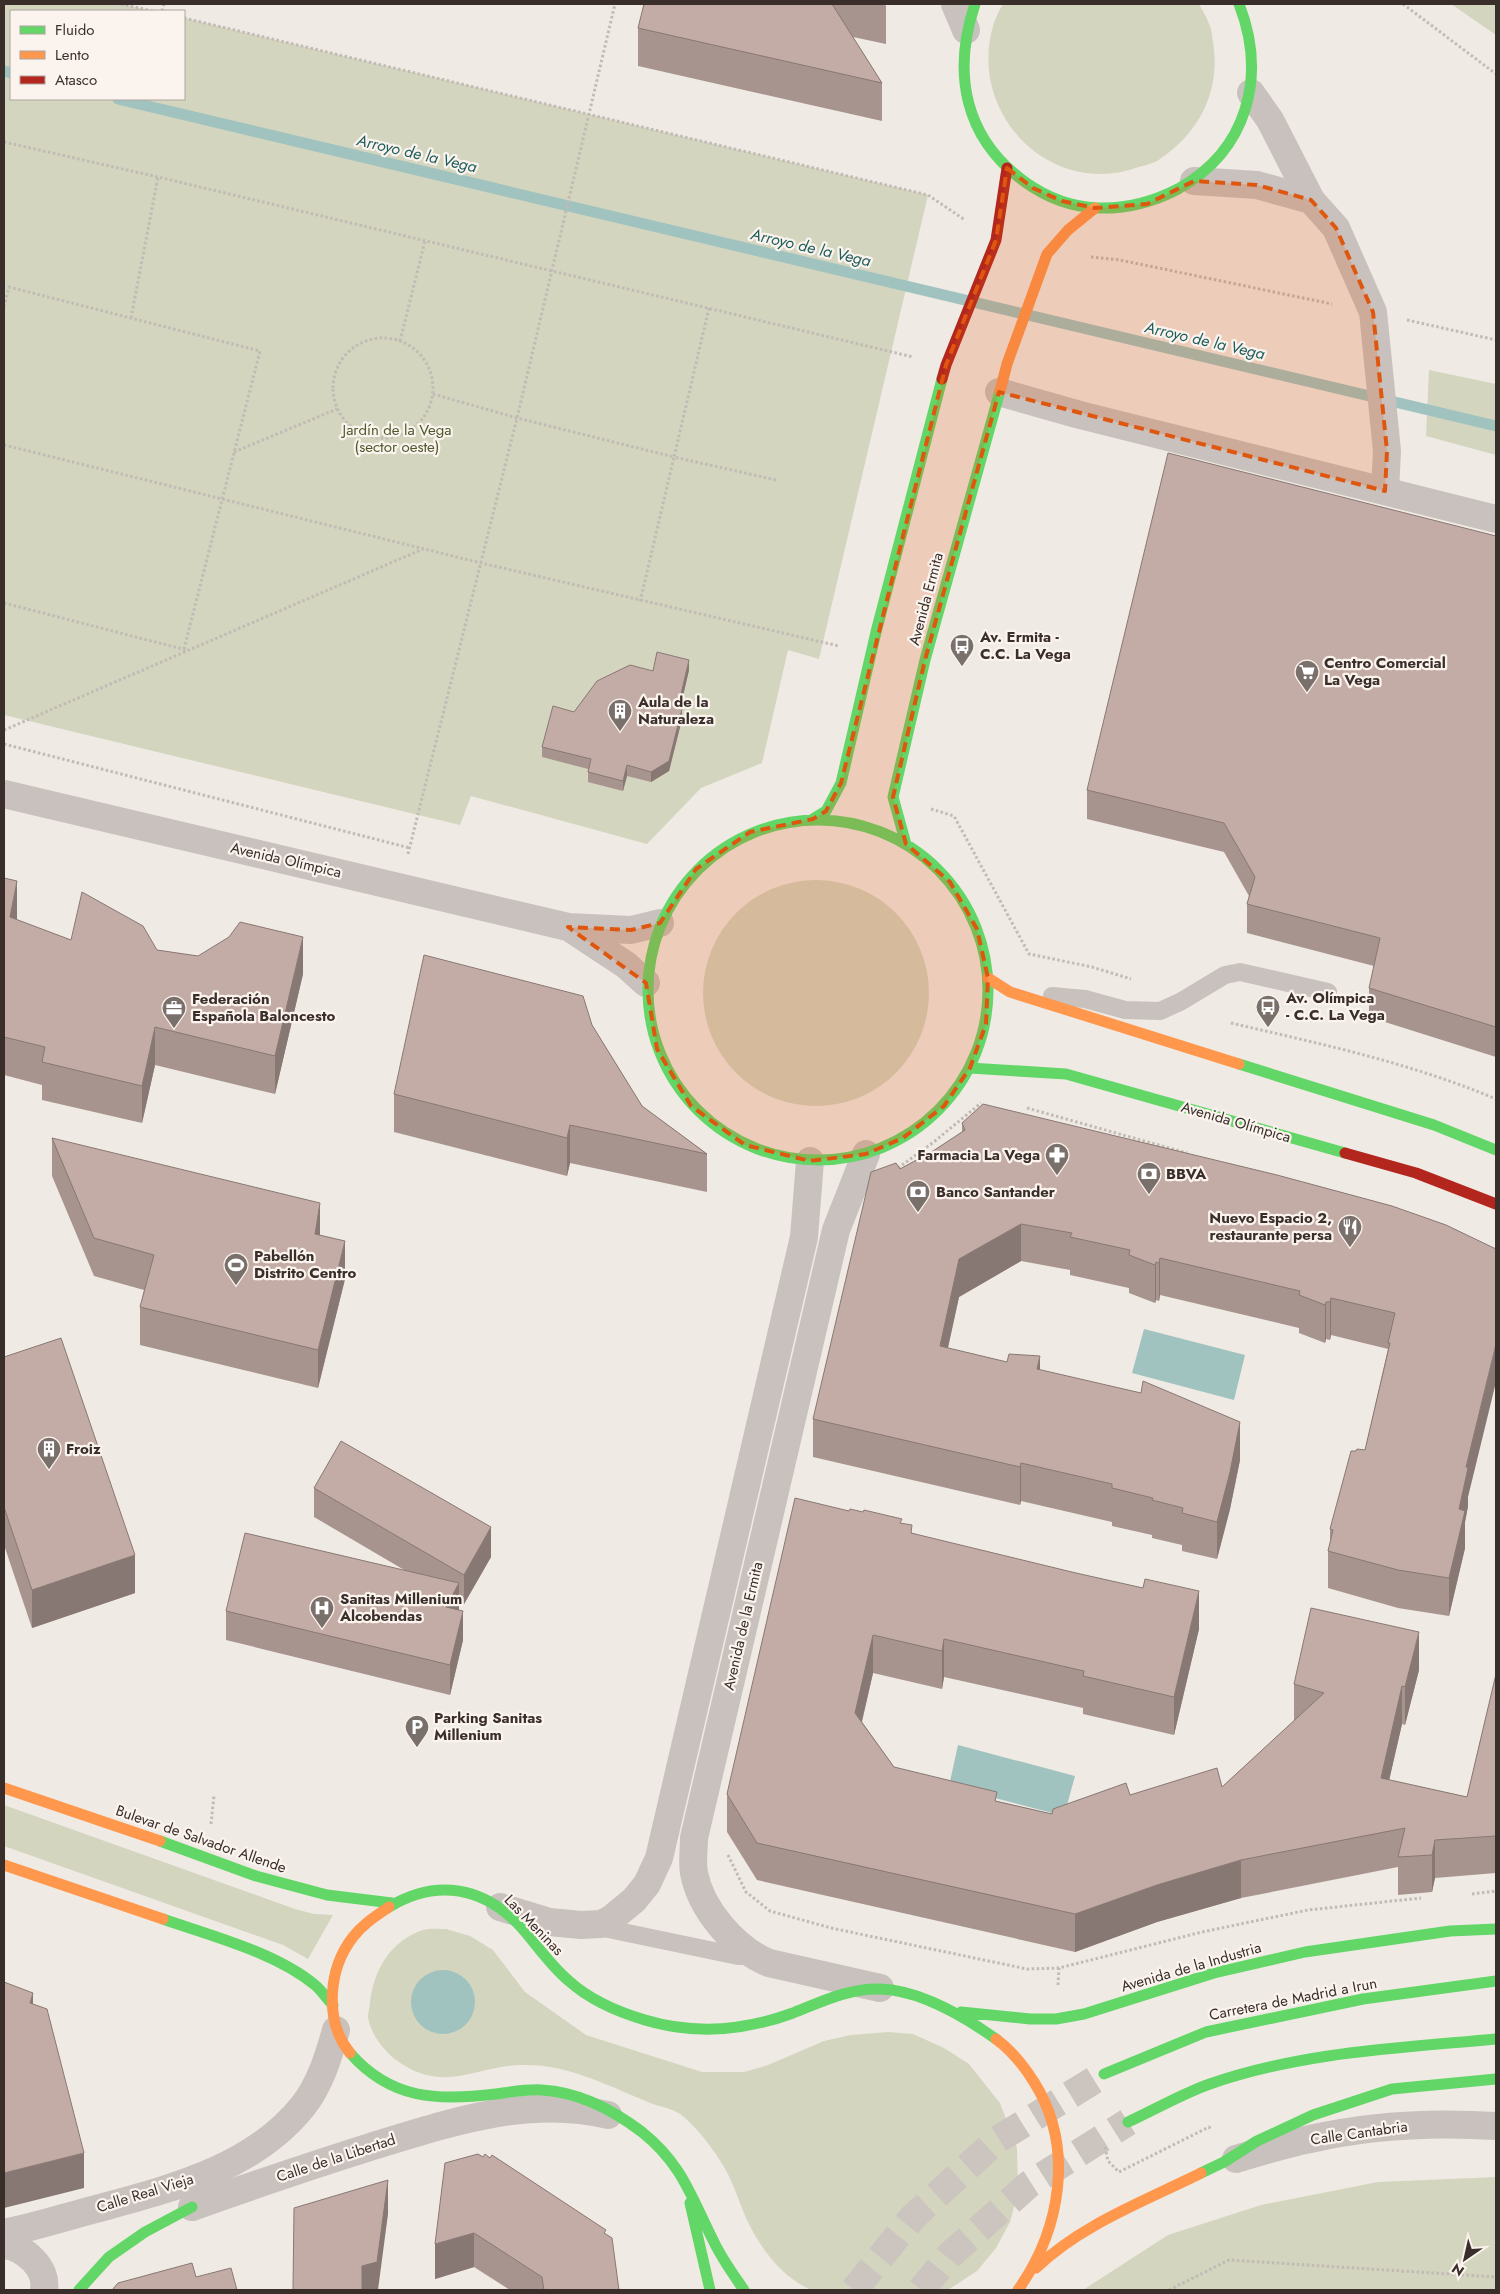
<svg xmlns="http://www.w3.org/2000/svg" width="1500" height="2294" font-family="Jost,sans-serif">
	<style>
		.green { fill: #d3d5be }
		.water { fill: #a0c3c0 }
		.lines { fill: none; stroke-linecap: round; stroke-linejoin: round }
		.stream { stroke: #a0c3c0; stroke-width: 11 }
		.highway-tunnel { stroke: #ccc4bf; stroke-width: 28; stroke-dasharray: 28 14; stroke-linecap: butt }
		.path { stroke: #c2bab5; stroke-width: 3; stroke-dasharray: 2.5 2.5; stroke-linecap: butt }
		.lane { stroke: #c9c1bd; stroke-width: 18 }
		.street { stroke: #c9c1bd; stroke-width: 28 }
		.fast { stroke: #63d668; stroke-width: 11 }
		.slow { stroke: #ff974d; stroke-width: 11 }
		.jam { stroke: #b3261e; stroke-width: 11 }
		.wall { fill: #a8948e }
		.shaded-wall { fill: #887874 }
		.building { fill: #c3aca5; stroke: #887874 }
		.marked { fill: #df570e; fill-opacity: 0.2; stroke: #df570e; stroke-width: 4; stroke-dasharray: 10 6; stroke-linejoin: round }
		.labels { text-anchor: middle; stroke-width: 4.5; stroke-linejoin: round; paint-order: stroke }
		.park-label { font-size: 15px; fill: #4d5a2d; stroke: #fbf3ed }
		.street-label { font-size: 15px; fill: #3a2e2a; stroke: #fbf3ed }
		.poi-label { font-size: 15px; font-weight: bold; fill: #3a2e2a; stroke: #fbf3ed; text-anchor: start }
		.water-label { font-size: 16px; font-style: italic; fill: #1e5e5d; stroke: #fbf3ed }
	</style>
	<rect width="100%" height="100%" fill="#f0eae4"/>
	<!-- green -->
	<path class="green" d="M4,4h117l32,7h-142v88h173v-81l744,177 -109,464 -31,-9 -26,113 -61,25 -54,56 -176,-48 -11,29 -456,-110z
		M1003,4h196c3,6 8,13 10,20 3,5 3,12 4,18 8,48 -13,90 -53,117 -5,4 -14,6 -21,8 -62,23 -127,-13 -146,-76 -8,-27 -6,-62 10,-87z
		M1451,4h45v31z
		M1429,370l67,14v71l-70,-19z
		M703 993a113 113 0 1 1 226 0a113 113 0 1 1-226 0Z
		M4,1805l291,104 19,5 19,1 -25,44 -25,-14 -279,-99z
		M446,1929l24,7 23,14 32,42 61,43 116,37h42l24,-7 56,-24 27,-6 37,-3 25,2 31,14 25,16 31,39 17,45 1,44 -8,30 -14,26 -19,23 -29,19h-137c-27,-12 -48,-38 -61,-64 -10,-19 -15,-41 -26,-59 -10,-17 -25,-37 -40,-50 -7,-7 -22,-10 -31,-13 -40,-16 -83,-39 -126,-39 -51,-1 -81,31 -131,-5 -12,-9 -26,-27 -28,-43 0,-5 2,-11 2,-15 4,-32 20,-61 53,-72 6,-2 16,-1 23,-1z
		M1496,2177v113h-413l85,-55 93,-30 117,-23z"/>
	<!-- water -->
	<path class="water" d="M1144,1329l101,26 -11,45 -102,-27z
		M958,1745l117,31 -11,40 -115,-30z
		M411 2002a32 32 0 1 1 64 0a32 32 0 1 1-64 0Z"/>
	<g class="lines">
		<!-- stream -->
		<path class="stream" d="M4,71l7,2
			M118,99l1378,327"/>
		<!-- highway-tunnel -->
		<path class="highway-tunnel" d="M854,2290l59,-73 84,-77 107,-66
			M921,2290l28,-34 79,-71 100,-63"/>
		<!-- path -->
		<path class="path" d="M121,4l32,7
			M1403,4l93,70
			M162,11l2,-7
			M184,18l744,177 37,25
			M4,142l154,35 755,180
			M1091,257l29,3 212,44
			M4,307l5,-20 251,64 -76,298
			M709,308l-35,149 102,23
			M131,318l27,-141
			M1407,320l89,20
			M333 388a50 50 0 1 1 100 0a50 50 0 1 1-100 0Z
			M400,341l25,-100
			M433,394l84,24 157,39 -34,145
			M4,445l477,118 358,83
			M234,452l103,-43
			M4,603l182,47
			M4,730l419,-181
			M4,744l406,104
			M931,809l23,7 75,138 63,13 39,12
			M408,854l109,-436 98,-414
			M1231,1023c90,21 180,40 265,76
			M1027,1108l160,45
			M898,1168l37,-27 46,-38
			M211,1824l3,-28
			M728,1855l18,37 24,19 61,17 196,41 32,-1 143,-36 106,-22 113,-12
			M1472,1894l24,-3
			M1058,1985l1,-17
			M1105,2147l3,14 11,11 90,-45 2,3
			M1169,2290l60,-30 267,17"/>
		<!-- lane -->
		<path class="lane" d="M1052,996l33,3 40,11 35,1 20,-9 45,-27 15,-3 88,20
			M594,1926l144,30h15"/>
		<!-- street -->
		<path class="street" d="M955,4l11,26
			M1251,93l19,27 41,80 25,28 37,84 14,139 -2,40
			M1194,181l63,4 54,15
			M999,392l81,23 416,104
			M4,794l564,133 63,3 29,-7
			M570,928l56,37 20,18
			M866,1154l-30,76 -142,608c0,11 -2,24 0,35 7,37 41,76 75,90l111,25
			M500,1907l49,15 32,3 20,-1 10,-5 23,-19 13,-16 12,-26 145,-621 6,-76
			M1236,2159c24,-7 49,-15 74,-20 61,-14 123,-17 186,-13
			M192,2207c59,-21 118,-41 178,-60 76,-23 158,-52 238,-32
			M4,2233c31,-6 61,-16 92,-24 73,-20 157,-40 207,-103 17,-21 26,-51 33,-76
			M4,2245c20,2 44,23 40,45"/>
		<!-- fast -->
		<path class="fast" d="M975,4c-23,69 -11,134 50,178 21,15 47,25 73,26 29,1 55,-6 80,-19 70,-39 89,-113 61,-185
			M813,819l13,-8 15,-28 35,-151 66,-253
			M648 990a170 170 0 1 1 340 0a170 170 0 1 1-340 0Z
			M906,844l-13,-47 32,-137 75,-269
			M1239,1064l195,61 62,25
			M970,1068l96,6 279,79
			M160,1841l96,35 71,19 65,8
			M389,1907c48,-29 95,-20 132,20 16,18 29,38 48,54 21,19 49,31 76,39 50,15 99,11 148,-7 28,-11 56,-25 87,-24 39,1 85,28 116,50
			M163,1919c48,17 112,33 152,66 7,6 12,14 18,20
			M961,2012l69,7h26l28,-5 130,-41 91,-21 145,-21 46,-2
			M350,2053c41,47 88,48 146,41 15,-2 30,-5 46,-4 36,2 71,20 100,42 41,33 49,65 72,110 8,17 19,32 30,48
			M1104,2074l102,-42 157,-33 133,-18
			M1128,2122c26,-12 52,-27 79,-37 93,-33 192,-37 289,-46
			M1201,2173l23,-11 33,-21 56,-26 79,-26 104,-10
			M690,2203l20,87
			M79,2290l30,-33 36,-25 47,-25"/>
		<!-- slow -->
		<path class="slow" d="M1000,391l7,-27 40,-110 21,-24 27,-22
			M988,978l22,14 229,72
			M4,1788l156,53
			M4,1865l159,54
			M996,2039c15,11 28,27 38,43 41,65 27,147 -16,208
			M350,2053c-26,-32 -22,-84 3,-116 10,-13 23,-21 36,-30
			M1036,2268c46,-44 109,-67 165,-95"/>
		<!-- jam -->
		<path class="jam" d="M942,379l4,-14 50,-125 11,-72
			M1345,1153l71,20 80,31"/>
	</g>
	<!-- wall -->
	<path class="wall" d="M644,4h240l2,2v38l-33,-7 29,46v38l-244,-55v-38z
		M1496,536v521l-127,-40v-29l5,-22 -127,-33v-29l2,-8 -25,-44 -137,-33v-29z
		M689,670l-9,38 2,11 -13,52 -18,11 -24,-6 -4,15 -35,-9v-13l-46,-12v-10l32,-35 79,-41z
		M4,878l13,42 54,20 86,10 146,24 -28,120 -120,-29 -13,58 -100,-23v-15l-38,-10z
		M592,1025l50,81 65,48v38l-137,-29 -3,13 -173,-44v-38z
		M962,1123l430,83 76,291v9l-3,16v26l-16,68 -51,-8 -70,-20v-37l2,-8v-14l26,-78 9,-1 23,-101 -57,-14 -1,5 -4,-1 -1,4 -26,-10v-5l-139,-33 -1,6 -3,-1 -1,3 -26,-10v-5l-59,-13v-5l-49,-9 -62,36 -11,51 92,22 200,90 -10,49 -13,50 -35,-8v-6l-30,-7v-3l-40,-9v-4l-91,-21 -1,4 -207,-48v-38l87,-250 33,-18 29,-19z
		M52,1138l268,97 25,44 -27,109 -178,-43v-38l4,-17 -50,-14 -42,-100z
		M4,1357l131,236 -103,35 -28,-83z
		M314,1488l177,69 -27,47 -5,-3v9l4,30 -13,55 -224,-55v-29l180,-40 -92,-54z
		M902,1523l10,10 287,96 -25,106 -91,-21v-6l-139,-31 -2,12 -69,-16 -11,49 32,45 103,34 55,13 78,-19 92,-8 72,-66v-37l125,-14 -14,55 -3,-1 -13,56 78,17 29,-123v199l-61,5 -3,14 -34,3v-28l-157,31 -84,24 -82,30 -318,-72 -30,-48v-38z
		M445,2163l161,71 13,56h-109l-36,-23 -39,12z"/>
	<!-- shaded-wall -->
	<path class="shaded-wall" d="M689,660v10l-11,48v-11z
		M682,709v10l-13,52 -18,11v-10z
		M627,765v11l-4,15v-10z
		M17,881v38l-7,36v-38z
		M303,937v37l-28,120v-38z
		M155,1027v38l-13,58v-37z
		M570,1125v38l-3,13v-38z
		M320,1203v38l-5,-7z
		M1021,1224v37l-62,36 -19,86v-37l19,-87z
		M345,1241v38l-27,109v-38z
		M1160,1258v37l-1,6v-38z
		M1156,1262v38l-1,3v-38z
		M1331,1298v37l-1,5v-38z
		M1326,1302v37l-1,4v-38z
		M1496,1344v38l-28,115v9l-3,16v26l-16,68v-38l17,-111z
		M1040,1356v38l-3,-25z
		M1240,1422v38l-10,49 -13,50v-37z
		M1021,1463v38l-1,4v-38z
		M491,1527v30l-27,47v-29z
		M135,1555v38l-103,35v-38z
		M459,1583v29l-13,-5z
		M1199,1591v38l-25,106v-38z
		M463,1611v29l-13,55v-30z
		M1419,1632v38l-14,55v-38z
		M873,1635v38l-18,77v-37z
		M944,1639v38l-2,12v-38z
		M1402,1686v38l-21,92v-38z
		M1435,1840v38l-3,14v-37z
		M1241,1860v38l-84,24 -82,30v-38l82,-29z
		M33,1993v35l-3,-25z
		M84,2153v35l-80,20v-35z
		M388,2180v34l-10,76h-16v-24z
		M474,2233v34l-39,12v-35z"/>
	<!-- building -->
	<path class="building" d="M644,4h188l50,79 -244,-55z
		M1168,453l328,83v491l-127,-39 11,-50 -133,-34 8,-27 -31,-54 -137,-33z
		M657,652l32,8 -11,47 4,2 -13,52 -18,11 -24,-7 -4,16 -35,-9 3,-13 -49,-12 11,-41 21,6 23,-31 33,-16 23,6z
		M4,878l13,3 -7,36 61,23 11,-48 61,34 14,24 41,6 31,-19 11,-15 63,15 -28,119 -120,-29 -13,59 -100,-24 3,-15 -41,-10z
		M424,955l159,41 9,29 50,81 65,48 -137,-29 -3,13 -173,-44z
		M983,1104l294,71 115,31 54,19 50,24v95l-30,123 2,1 -9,41 6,2 -16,67 -51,-8 -70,-19 5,-21 -3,-1 21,-78h5l1,-2 8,1 25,-107h-2l7,-30 -64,-15 -1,4h-4l-1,3 -26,-10 1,-4 -140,-33 -1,5 -3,-1 -1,3 -26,-10 1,-5 -60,-13 2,-4 -51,-9 -62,35 -19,87 67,16 2,-8 31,2 -3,13 104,24 2,-12 97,41 -10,50 -13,50 -35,-9 1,-5 -31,-8 1,-2 -41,-10v-4l-91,-21 -1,4 -207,-48 58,-247 25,-9 4,6 33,-18 32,-21 -3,-7z
		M52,1138l268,65 -5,31 30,7 -27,109 -178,-43 14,-52 -60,-17z
		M61,1338l74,217 -103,35 -28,-83v-150z
		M341,1441l150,86 -27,48 -150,-87z
		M795,1498l54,13 1,-2 13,3 1,-2 38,9 -2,4 12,2 -1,8 165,40 67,15 2,-9 54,12 -25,106 -91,-21 1,-5 -140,-32 -2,12 -69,-16 -18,78 39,54 103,25 -2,9 57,13 1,-5 73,-26 4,12 87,-27 5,19 102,-94 -30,-9 17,-76 108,24 -14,55 -3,-1 -21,92 86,19 29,-123v162l-61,4 -3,15 -34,2 7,-29 -164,32 -84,25 -82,29 -318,-71 -30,-49z
		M245,1533l214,50 -13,24 17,4 -13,54 -224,-54z
		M4,1982l29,11 -3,10 17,6 37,144 -80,20z
		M478,2154l5,3 2,-3 5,4 2,-3 114,75 -2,3 8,5 7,52h-75l-2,-13 -68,-44 -39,11 10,-81z
		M388,2180l-11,82 -15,4v24h-69l1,-82z
		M192,2263l4,14 35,-9 6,22h-125l6,-7z"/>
	<!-- marked area -->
	<path class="marked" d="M1007,168l26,20 29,13 33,7 52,-4 47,-23 63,4 54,15 25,28 37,84 14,139 -2,40 -386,-99 -74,268 -32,137 13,47 44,38 27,47 11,49 -2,46 -16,44 -26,38 -41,32 -37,16 -56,7 -65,-16 -54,-39 -34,-57 -11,-66 -78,-56 63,3 29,-7 36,-54 54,-37 63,-13 13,-8 15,-28 105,-418 50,-125z"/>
	<!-- icons -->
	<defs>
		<symbol id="bus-pin" viewBox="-11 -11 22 30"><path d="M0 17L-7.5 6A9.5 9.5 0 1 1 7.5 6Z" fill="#7a706b" stroke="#fbf3ed"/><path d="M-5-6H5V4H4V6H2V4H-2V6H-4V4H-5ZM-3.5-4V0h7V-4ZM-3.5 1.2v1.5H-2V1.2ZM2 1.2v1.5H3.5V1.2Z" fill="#fff"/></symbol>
		<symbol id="supermarket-pin" viewBox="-11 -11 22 30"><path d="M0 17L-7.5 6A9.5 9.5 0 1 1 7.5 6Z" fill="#7a706b" stroke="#fbf3ed"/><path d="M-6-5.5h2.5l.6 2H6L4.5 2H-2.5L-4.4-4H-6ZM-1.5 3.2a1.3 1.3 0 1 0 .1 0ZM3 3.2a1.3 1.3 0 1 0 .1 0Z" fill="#fff"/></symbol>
		<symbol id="building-pin" viewBox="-11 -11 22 30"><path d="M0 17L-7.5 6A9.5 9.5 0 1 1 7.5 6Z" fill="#7a706b" stroke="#fbf3ed"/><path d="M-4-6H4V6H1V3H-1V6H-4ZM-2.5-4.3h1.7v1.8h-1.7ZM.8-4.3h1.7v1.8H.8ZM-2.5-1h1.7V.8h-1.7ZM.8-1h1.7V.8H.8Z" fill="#fff"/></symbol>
		<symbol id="office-pin" viewBox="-11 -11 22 30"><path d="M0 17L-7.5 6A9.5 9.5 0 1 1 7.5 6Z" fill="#7a706b" stroke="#fbf3ed"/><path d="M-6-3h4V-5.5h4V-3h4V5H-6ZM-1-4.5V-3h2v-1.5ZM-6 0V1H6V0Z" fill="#fff"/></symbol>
		<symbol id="pharmacy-pin" viewBox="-11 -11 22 30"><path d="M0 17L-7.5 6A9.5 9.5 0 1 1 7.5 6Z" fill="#7a706b" stroke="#fbf3ed"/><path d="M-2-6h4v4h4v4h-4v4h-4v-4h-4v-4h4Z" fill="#fff"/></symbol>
		<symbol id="bank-pin" viewBox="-11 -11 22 30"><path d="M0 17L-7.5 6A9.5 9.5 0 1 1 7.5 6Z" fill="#7a706b" stroke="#fbf3ed"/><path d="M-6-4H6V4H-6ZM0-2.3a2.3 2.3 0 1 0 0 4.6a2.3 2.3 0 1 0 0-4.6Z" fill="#fff"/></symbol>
		<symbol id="restaurant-pin" viewBox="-11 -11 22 30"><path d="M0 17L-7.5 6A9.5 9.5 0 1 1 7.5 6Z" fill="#7a706b" stroke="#fbf3ed"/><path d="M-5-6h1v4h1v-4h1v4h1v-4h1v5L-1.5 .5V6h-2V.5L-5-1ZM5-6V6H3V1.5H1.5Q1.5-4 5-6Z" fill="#fff"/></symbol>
		<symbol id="stadium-pin" viewBox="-11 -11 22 30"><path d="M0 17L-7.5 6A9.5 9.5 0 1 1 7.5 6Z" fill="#7a706b" stroke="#fbf3ed"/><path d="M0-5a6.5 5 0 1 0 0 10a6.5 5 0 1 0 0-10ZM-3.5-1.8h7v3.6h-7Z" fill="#fff"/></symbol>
		<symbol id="hospital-pin" viewBox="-11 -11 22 30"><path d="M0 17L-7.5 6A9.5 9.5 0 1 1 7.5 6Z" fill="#7a706b" stroke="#fbf3ed"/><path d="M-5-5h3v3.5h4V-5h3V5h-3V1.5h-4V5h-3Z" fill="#fff"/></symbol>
		<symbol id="parking-pin" viewBox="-11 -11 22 30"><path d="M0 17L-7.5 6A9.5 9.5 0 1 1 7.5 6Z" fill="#7a706b" stroke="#fbf3ed"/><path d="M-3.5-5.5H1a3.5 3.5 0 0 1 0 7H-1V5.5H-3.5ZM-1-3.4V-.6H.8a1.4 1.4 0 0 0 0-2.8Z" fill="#fff"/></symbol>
	</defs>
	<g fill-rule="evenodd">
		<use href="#bus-pin" x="948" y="632" width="28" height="38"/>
		<use href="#supermarket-pin" x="1293" y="658" width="28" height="38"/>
		<use href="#building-pin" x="606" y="697" width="28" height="38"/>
		<use href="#bus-pin" x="1254" y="993" width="28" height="38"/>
		<use href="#office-pin" x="160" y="994" width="28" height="38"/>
		<use href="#pharmacy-pin" x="1043" y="1141" width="28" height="38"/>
		<use href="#bank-pin" x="1135" y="1160" width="28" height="38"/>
		<use href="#bank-pin" x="904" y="1178" width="28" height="38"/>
		<use href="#restaurant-pin" x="1336" y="1213" width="28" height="38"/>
		<use href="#stadium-pin" x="222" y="1251" width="28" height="38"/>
		<use href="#building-pin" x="35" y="1435" width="28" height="38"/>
		<use href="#hospital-pin" x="308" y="1594" width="28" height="38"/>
		<use href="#parking-pin" x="403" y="1713" width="28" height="38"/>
	</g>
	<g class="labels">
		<!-- park labels -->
		<g class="park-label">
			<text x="397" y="435">Jardín de la Vega<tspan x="397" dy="17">(sector oeste)</tspan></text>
		</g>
		<!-- street labels -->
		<g class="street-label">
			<text transform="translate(926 599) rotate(-75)" y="5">Avenida Ermita</text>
			<text transform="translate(286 860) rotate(13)" y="5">Avenida Olímpica</text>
			<text transform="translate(1236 1122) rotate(16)" y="5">Avenida Olímpica</text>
			<text transform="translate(743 1626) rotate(-77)" y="5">Avenida de la Ermita</text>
			<text transform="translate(201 1839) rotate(19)" y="5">Bulevar de Salvador Allende</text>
			<text transform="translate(534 1925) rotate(46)" y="5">Las Meninas</text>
			<text transform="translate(1191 1967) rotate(-16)" y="5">Avenida de la Industria</text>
			<text transform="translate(1293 1999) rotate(-11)" y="5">Carretera de Madrid a Irun</text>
			<text transform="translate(1359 2133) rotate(-8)" y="5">Calle Cantabria</text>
			<text transform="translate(336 2158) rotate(-18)" y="5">Calle de la Libertad</text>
			<text transform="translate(145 2193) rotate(-17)" y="5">Calle Real Vieja</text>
		</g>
		<!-- poi labels -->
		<g class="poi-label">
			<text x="980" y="642">Av. Ermita -<tspan x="980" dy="17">C.C. La Vega</tspan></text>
			<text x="1324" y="668">Centro Comercial<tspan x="1324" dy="17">La Vega</tspan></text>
			<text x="638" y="707">Aula de la<tspan x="638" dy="17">Naturaleza</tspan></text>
			<text x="1286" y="1003">Av. Olímpica<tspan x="1286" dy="17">- C.C. La Vega</tspan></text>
			<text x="192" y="1004">Federación<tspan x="192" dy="17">Española Baloncesto</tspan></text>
			<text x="1040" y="1160" text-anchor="end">Farmacia La Vega</text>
			<text x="1166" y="1179">BBVA</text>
			<text x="936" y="1197">Banco Santander</text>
			<text x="1332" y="1223" text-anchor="end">Nuevo Espacio 2,<tspan x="1332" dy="17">restaurante persa</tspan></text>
			<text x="254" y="1261">Pabellón<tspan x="254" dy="17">Distrito Centro</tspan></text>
			<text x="66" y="1454">Froiz</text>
			<text x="340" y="1604">Sanitas Millenium<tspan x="340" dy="17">Alcobendas</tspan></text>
			<text x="434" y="1723">Parking Sanitas<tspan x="434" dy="17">Millenium</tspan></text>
		</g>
		<!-- water labels -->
		<g class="water-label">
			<text transform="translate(417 153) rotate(13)" y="6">Arroyo de la Vega</text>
			<text transform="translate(811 247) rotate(13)" y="6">Arroyo de la Vega</text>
			<text transform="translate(1205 340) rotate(13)" y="6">Arroyo de la Vega</text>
		</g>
	</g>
	<!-- border -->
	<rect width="1500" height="2294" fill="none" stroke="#3a2e2a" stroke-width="10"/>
	<!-- legend -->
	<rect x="10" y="10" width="175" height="90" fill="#fbf3ed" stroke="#aea49f"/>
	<rect x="20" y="26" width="25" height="8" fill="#63d668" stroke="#aea49f"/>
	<text x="55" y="35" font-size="15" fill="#3a2e2a">Fluido</text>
	<rect x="20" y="51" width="25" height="8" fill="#ff974d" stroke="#aea49f"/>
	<text x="55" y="60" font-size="15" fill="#3a2e2a">Lento</text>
	<rect x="20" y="76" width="25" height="8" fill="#b3261e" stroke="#aea49f"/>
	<text x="55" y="85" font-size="15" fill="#3a2e2a">Atasco</text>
	<!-- north arrow -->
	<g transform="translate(1465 2259) rotate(214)" stroke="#fbf3ed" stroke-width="4" paint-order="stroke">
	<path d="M0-4L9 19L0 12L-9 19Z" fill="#3a2e2a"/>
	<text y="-8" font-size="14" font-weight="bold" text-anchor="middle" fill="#3a2e2a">N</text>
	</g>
</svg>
